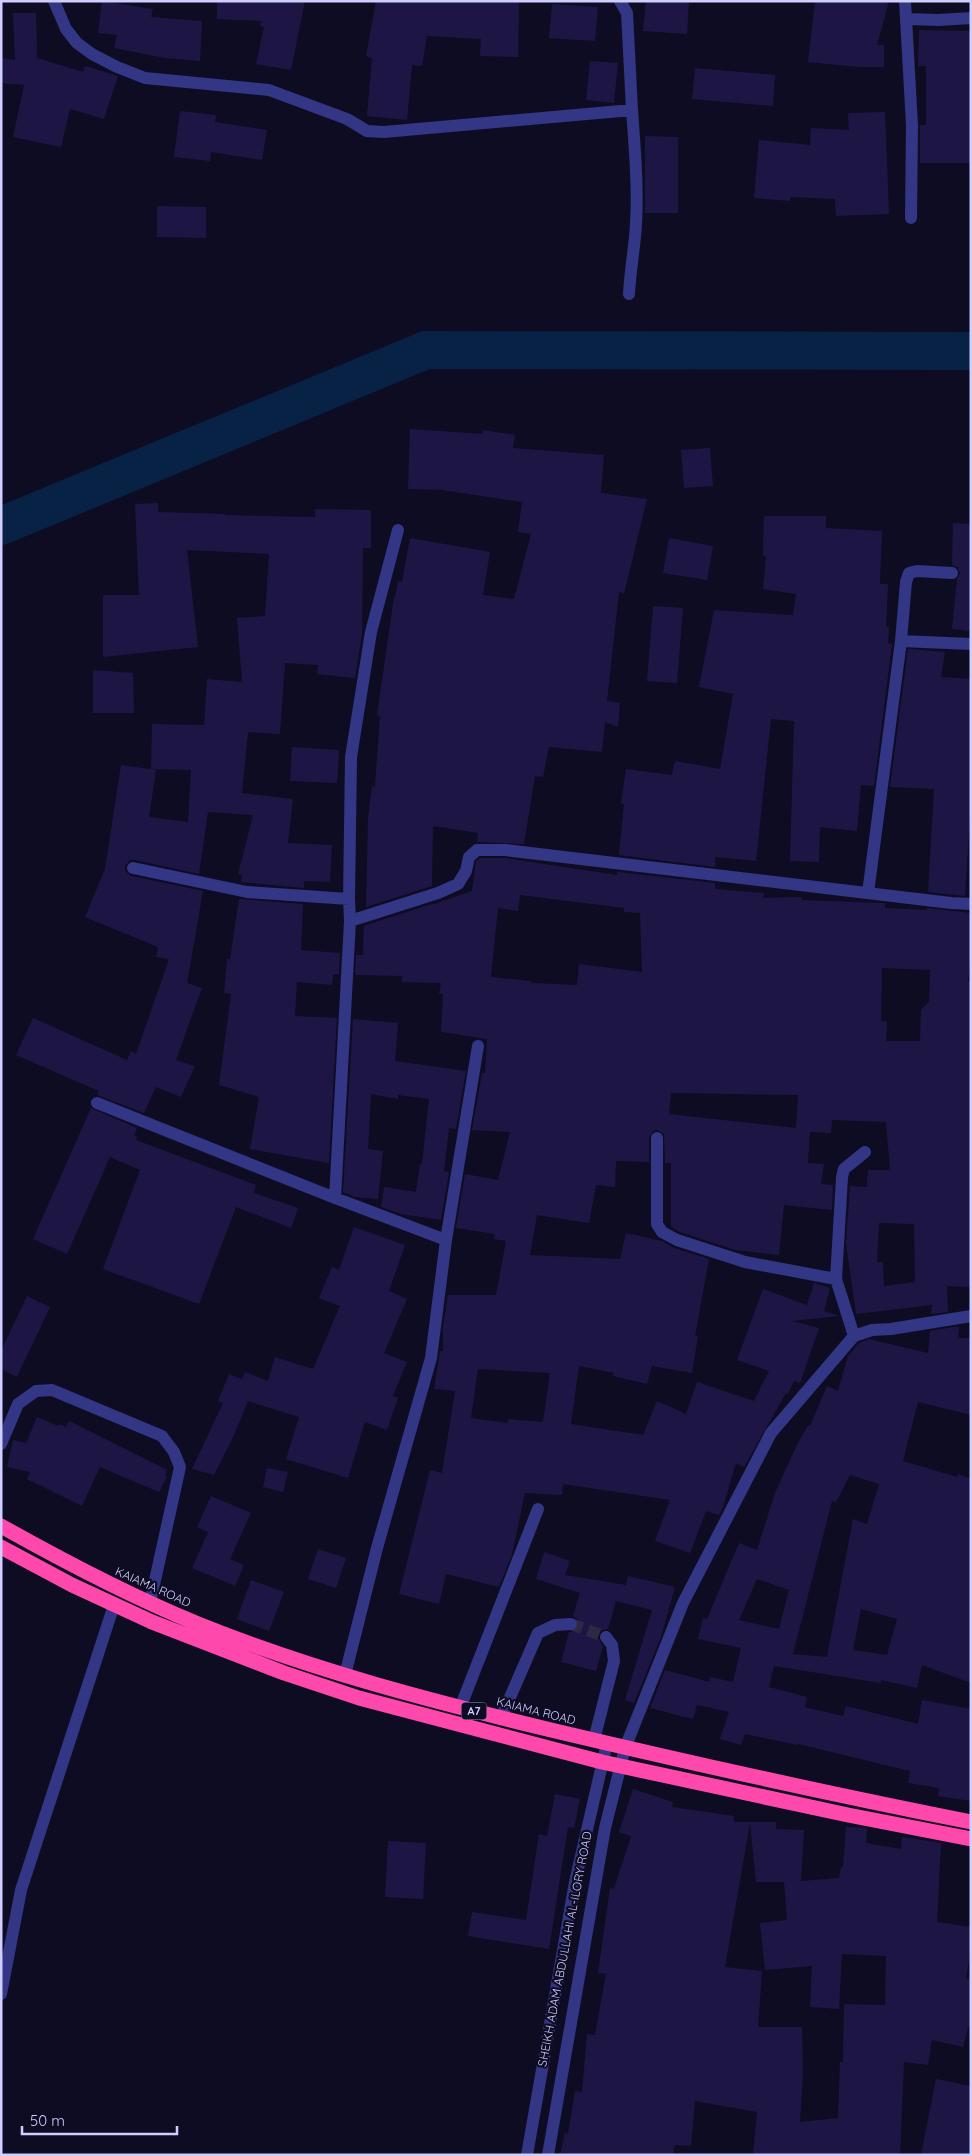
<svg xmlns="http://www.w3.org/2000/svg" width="972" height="2156" font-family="Quicksand,sans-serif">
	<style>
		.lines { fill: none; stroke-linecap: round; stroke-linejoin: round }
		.river { stroke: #082246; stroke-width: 38 }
		.building { fill: #1d1645; fill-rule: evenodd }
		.minor-tunnel { stroke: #2b2944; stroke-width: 12; stroke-dasharray: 12 6; stroke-linecap: butt }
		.minor { stroke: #333585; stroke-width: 12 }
		.highway { stroke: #ff48ab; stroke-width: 15 }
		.labels { text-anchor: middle; stroke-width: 4.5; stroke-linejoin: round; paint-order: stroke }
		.shield { fill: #0e0c23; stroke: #9693bd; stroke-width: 1 }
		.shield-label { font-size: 11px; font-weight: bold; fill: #d0cdff }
		.street-label { font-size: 12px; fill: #d0cdff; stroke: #0e0c23 }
	</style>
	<rect width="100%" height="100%" fill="#0e0c23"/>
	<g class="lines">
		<!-- river -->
		<path class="river" d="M1,526l425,-176 545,1"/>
	</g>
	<!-- building -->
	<path class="building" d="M102,1l51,8 -2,8 51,4 -2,40 -35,-3 -51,-10 3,-13 -19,-2z
		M217,1h88l-14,69 -35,-6 8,-37 -4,-1 1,-5 -44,-2z
		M376,1h143l-1,56 -38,-1 1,-17 -54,-3 -5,30 -10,-1 -5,55 -40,-4 5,-58 -6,-2z
		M646,1h43l-2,33 -44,-3z
		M815,1h74l-12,44h7v22h-25l-51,-5z
		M552,4l46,3 -3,34 -46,-3z
		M13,13h23l1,45 46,14 2,-6 33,10 -14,43 -34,-10 -9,38 -48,-10 11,-52 -23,-2v-25l14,2z
		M919,30l52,1v132h-51v-38h6v-59h-8z
		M590,61l28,2 -4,40 -28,-3z
		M695,68l80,7 -2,31 -81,-7z
		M180,111l36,4 -1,7 52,8 -5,30 -51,-8 -1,9 -36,-4z
		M885,112l4,102 -53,2 -1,-17 -45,-2v4l-36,-3 5,-58 51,5 1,-17 38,2 -1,-17z
		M645,136l33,1v76h-33z
		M157,206l49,1v31l-49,-1z
		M410,429l72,5 1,-4 32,5 -2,13 91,7 -3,38 46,6 -23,95 -5,-2 -12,109 13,2 -2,24 -13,-5 -3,30 -53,-5 -6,30 -8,-1 -11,68 -47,-2 1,-9 -45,-7 -1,60 -66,21 2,-89 4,-32 3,1 5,-71 -3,-1 17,-118 1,1 3,-17 4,1 8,-44 80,14 -7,43 31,4 17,-65 -13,-2 4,-30 -80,-12 -34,-1z
		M710,448l3,38 -29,2 -3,-38z
		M158,503v9l67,2v1l90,2v-8l56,1v38h-8l-1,86 -7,44 -38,-4 1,-9 -33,-2 -5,71 -32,-2 -6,61 51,6 -5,44 44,2 -2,37 -26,-1v7l-63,-6 1,-7 -4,-1 15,-59 -45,-3 -9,62 -64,-14h-5l-5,6v5l6,5 72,15 -16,92 15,5 -26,72 19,6 -14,31 -25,-10 -12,26 -47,-18 2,-4 -83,-36 17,-37 94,42 4,-9 5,3 33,-95 -13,-2 2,-10 -73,-30 20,-48 16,-104 35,5 -7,47 39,5 3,-52 -40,-1 1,-45 52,1 3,-46 35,3 -5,-64 28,-2 4,-62 -82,-4 11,97 -95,10v-62h36l-4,-91z
		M764,516h62v12l56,3 -2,53h8l-2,43h3l-1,16 4,1 -18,142 -13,-1 -4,46 -37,-4 -1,35 -29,-1 4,-140 -23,-2 -15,142 -41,-4v10l-96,-12 5,-51 -3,-1 5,-34 46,6 3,-14 45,8 13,-75 -34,-7 15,-77 79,5 3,-21 -33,-5 3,-33h-3z
		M953,523l18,1v107l-19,-2 5,-50 3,-6 -3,-6 -5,-2z
		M669,538l44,8 -6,34 -44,-7z
		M653,606l30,2 -6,75 -30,-2z
		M908,649l37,3 -4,25 30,2v122l-6,95 -37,-4 6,-103 -44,-2z
		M93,670l40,3 1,40h-41z
		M292,747l47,3 -2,33 -47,-2z
		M480,858h25l112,17v-3l98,11v6l49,4 -1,5 38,-1 1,3 79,3h4v5l42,2v-2l44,5v38l-3,30h3v306l-24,-1 1,26 -17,2 1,-9 -76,9 -10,-71 4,-57 17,1 1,-17h22l-4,-48 -54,-2 -1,13 -21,-1 -2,31 16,1 -3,20 12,1 -1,25 -48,-5 -5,50 -44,-5 -55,-18 -9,-5v-64h-6l-1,-29 -7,-4 -4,1 -4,7v24l-33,-1 -1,26 -19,-2 -7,38 -52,-8 -7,40 90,4 6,-26 36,8 12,7 35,11 -14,77h3l-6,37 -40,-7 -5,18 -34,-8 1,-3 -35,-7 -8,58 72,11 14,-34 29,13 11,-32 57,19 15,-30 -32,-11 26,-71 44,16 7,-22 16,5 -6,23 15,5 -47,5 27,7 -19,55 -6,-2 -6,13 -2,-1 -42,74 -8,-4 -13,44 -4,8 -13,-4 -16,42 -35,-12 15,-41 -107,-16 -1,11 -37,-2 -13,61 -13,33 -53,-13 -7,30 -40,-10 31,-124 12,3 13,-82 -21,-2 6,-38h3v-24l5,-32h48l10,-54 -12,-2 1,-5 -39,-6 9,-54 33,6 12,-48 -38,-2 10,-57h3l2,-34 -46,-7 2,-38h-4l2,-11 -39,-1v-6l-47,-1 1,-20h7l1,-29 2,-1 66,-21 -1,1 41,-14 4,-30zM520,895l104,13v4l16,1 2,59 -63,-8 -2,21 -46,-2v-2l-40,-4 7,-69 20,3zM882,968l48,2 -1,32 -8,8 -1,31h-34l1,-19 -6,-1zM671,1093l127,2 -2,33 -127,-14zM879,1223l35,1 1,58 -31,4 -1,-24h-6zM478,1369l72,4 -7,49 -35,-3v4l-37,-5z
		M239,899l64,5 -2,46 39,3 -1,21h-6l-1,11 -35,-3 -2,34 42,2 -8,145 -79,-14 9,-52 -40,-12 12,-91 -7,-1 3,-34h3z
		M353,1019l45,4 -3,38 71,10 -10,58 -7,-1 -5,43 5,1 -8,48 -40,-6 -20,-7 3,-20 32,5 4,-28h2l7,-65 -31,-4v4l-27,-5 -3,55 15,2 -5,48 -23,-2 -12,-5z
		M91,1108l46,20 -3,7 3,2 -1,3 120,45 -2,8 44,15 -7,20 -55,-21 -37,97 -96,-35 37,-99 -30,-13 -43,97 -34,-15z
		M354,1227l51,18 -16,46 18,8 -23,54 23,9 -14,34 5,2 -11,32 -22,-8 -17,56 -62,-19 13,-42 -51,-16 -14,34 -20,40 -22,-6 31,-66 -5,-2 11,-27 13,5 3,-7 23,9 7,-24 38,12 27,-63 -21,-8 13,-31 7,3z
		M27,1296l23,11 -33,70 -16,-8v-18z
		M954,1327h5l-1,11h13v77l-53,-13 -15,59 54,16 1,-3 13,5v204l-49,-18 -5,23 -36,-8v3l-107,-17 -5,21 38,10 -2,10 38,9 3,-10 72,18 4,-24 49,9v92l-33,-5 1,-8 -31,-5 2,-12 -112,-27 -1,1 -52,-11 -4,11 -21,-6 9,-27 -32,-7 -4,14 -43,-11 15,-38 44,12 1,-5 23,5 8,-34 -43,-9 5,-21 4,1 32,-76 18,7 18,-57 21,-46 12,-22 2,1 17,-40 11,5 10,-35 11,-13 10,-4 59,14 2,-22zM850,1475l29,9 -12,40 -14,-5 -26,138 -34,-3 39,-153 4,1zM757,1579l32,11 -10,39 -40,-9zM861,1609l36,10 -10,36 -34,-5z
		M37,1417l21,9 1,-2 7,3 3,-6 98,49 -2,6 2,1 -8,15 -59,-25 -18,39 -55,-27 3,-7 -23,-5 6,-27 13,3z
		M267,1468l21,4 -5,20 -20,-5z
		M211,1496l40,17 -21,46 14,6 -9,21 -43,-18 16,-36 -11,-5z
		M318,1549l28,9 -10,30 -28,-9z
		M544,1552l26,9 -5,14 61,10 2,-9 47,11 -14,50 -27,66 -9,-3 27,-90 -36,-9 -8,28 -6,1 -4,4v4l5,9 -7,24 -35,-9 8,-30 6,-1 3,-4v-7l-5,-4 7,-23 -44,-14z
		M251,1580l33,12 -15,39 -32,-12z
		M633,1789l40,13 -1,5 62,9v6h42v7l28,1 -3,51 38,-3 2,-11h2l3,-40 21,1 -1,15 35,6 1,-12 39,6 -4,79 34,5v20l-5,32h5v48h-3l-5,20 -31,-7 -4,25 -24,-3 -4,92 -147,1 4,-43 -62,-11 -4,45 -16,-1 -2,10h-113l5,-22 3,1 7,-43 7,1 5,-58 8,1 11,-61 -8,-1 12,-85 4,1 17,-53 -12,-4zM750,1823l6,59h28l3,38 -27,3 5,47 47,-4 -2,41 29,2 3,-55 44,2 -1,49 -41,-1 -1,58h-3l-2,56 -38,4 3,-48 -1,-47h-44l4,-56 -37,-4z
		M555,1794l25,5 -6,29 -6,-1 -19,122 -81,-13 4,-24 54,8 13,-86 8,2z
		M388,1841l38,2 -3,56 -38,-2z
		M936,2079l35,7v69h-50z"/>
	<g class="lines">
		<!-- minor-tunnel -->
		<path class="minor-tunnel" d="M571,1624l35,13"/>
		<!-- minor -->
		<path class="minor" d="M54,1l12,28 11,14 15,11 25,13 28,11 124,12 78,29 20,12 17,1 248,-22c3,42 7,85 3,127 -2,19 -5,38 -6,57
			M620,1l7,12 5,97
			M905,1l7,124 -1,93
			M907,19l32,1 32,-2
			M901,641l70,3
			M133,868l114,24 102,7
			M868,893l33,-252 5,-59 3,-9 8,-2 35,2
			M350,921l88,-28 20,-9 8,-13 3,-14 8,-7h28l446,53 20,1
			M97,1103l238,95 111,42
			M657,1138v86l5,8 15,8 68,22 91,17
			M335,1198l15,-277 -1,-22 2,-142 20,-125 27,-102
			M854,1336l-18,-57 6,-102 2,-8 21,-17
			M1,1444l17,-40 18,-13 16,-1 110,46 12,16 6,15 -30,136
			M345,1675l32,-127 54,-190 15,-118 32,-194
			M460,1708l78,-199
			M501,1718l37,-85 17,-8 16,-1
			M594,1740l20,-79 -2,-16 -6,-8
			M1,1994l20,-104 93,-285
			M527,2155l48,-273 32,-139
			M548,2155l57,-327 20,-80 58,-145 88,-170 83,-97 18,-6 19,-1 80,-13"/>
		<!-- highway -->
		<path class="highway" d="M1,1526c64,36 129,70 197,98 114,46 233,77 353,106 139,33 279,64 420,92
			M1,1547l71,38 80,37 132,51 75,25 243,64 246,53 123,24"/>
	</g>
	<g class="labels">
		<!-- shield labels -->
		<rect class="shield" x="461.5" y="1702.5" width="25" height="17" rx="4"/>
		<g class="shield-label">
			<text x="474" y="1715">A7</text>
		</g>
		<!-- street labels -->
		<g class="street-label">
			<text transform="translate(153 1587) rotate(24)" y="4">KAIAMA ROAD</text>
			<text transform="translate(536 1711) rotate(14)" y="4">KAIAMA ROAD</text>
			<text transform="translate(565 1949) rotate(-79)" y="4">SHEIKH ADAM ABDULLAHI AL-ILORY ROAD</text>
		</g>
	</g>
	<!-- border -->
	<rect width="972" height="2156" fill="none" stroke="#d0cdff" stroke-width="5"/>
	<!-- scale -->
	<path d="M22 2126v8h155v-8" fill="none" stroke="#d0cdff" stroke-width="2.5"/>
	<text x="30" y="2126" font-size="15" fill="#d0cdff" stroke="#0e0c23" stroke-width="4" paint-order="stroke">50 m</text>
</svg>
